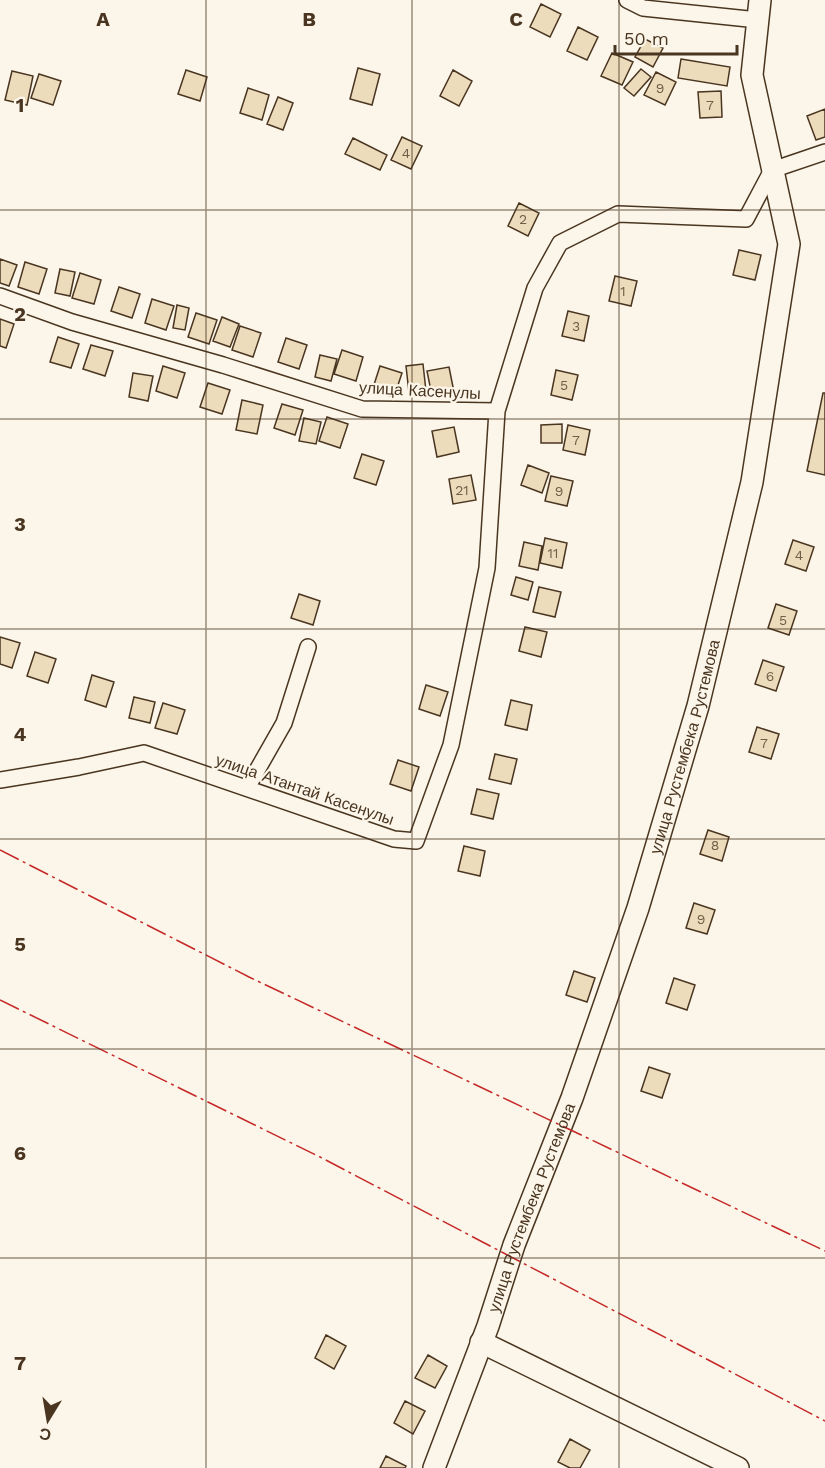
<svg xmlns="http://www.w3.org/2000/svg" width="825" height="1468" font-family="'Work Sans',sans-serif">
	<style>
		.building { fill: #ecdcbc; stroke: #4a3520; stroke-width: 1.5 }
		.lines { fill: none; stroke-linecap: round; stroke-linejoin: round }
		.street-casing { stroke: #4a3520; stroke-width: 18 }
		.secondary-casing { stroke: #4a3520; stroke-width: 24 }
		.street { stroke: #fbf6e9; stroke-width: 15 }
		.secondary { stroke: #fbf6e9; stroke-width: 21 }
		.power { stroke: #c62828; stroke-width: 1.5; stroke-dasharray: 21 4.5 3 4.5; stroke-linecap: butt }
		.grid { fill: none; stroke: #4a3520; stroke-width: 1.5; stroke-opacity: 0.55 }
		.labels { text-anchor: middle; stroke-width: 4.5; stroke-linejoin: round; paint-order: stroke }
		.number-label { font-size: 14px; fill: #725f47 }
		.street-label { font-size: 16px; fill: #4a3520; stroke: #fbf6e9 }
		.grid-label { font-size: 20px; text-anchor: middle; font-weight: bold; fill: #4a3520; stroke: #fbf6e9; stroke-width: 4.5; stroke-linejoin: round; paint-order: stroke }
	</style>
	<rect width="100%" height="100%" fill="#fbf6e9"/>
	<!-- building -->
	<path class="building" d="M541,4l20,10 -11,23 -20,-10z
		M578,27l20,10 -11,23 -20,-9z
		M645,39l18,9 -10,19 -18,-10z
		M612,53l21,9 -11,23 -21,-9z
		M681,59l49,8 -3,19 -49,-8z
		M358,68l22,6 -8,31 -22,-6z
		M641,69l10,8 -17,19 -10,-8z
		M186,70l21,7 -7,24 -22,-7z
		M453,70l19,11 -13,25 -19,-10z
		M12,71l21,5 -6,29 -22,-5z
		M656,72l20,10 -11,23 -21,-10z
		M39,74l22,7 -8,24 -22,-7z
		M248,88l21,7 -7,25 -22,-7z
		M721,91l1,26 -22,1 -2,-26z
		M278,97l15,6 -10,27 -16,-6z
		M825,109v28l-9,3 -9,-24z
		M402,137l20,9 -11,23 -20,-9z
		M353,138l34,17 -7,15 -35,-16z
		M519,203l20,10 -11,23 -20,-10z
		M739,250l22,5 -6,25 -22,-5z
		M0,259l17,6 -8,21 -9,-3z
		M25,262l22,7 -8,25 -21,-7z
		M60,269l15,3 -5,24 -15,-3z
		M80,273l21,7 -7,24 -22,-6z
		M615,276l22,5 -6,25 -22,-5z
		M119,287l21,7 -8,24 -21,-7z
		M152,299l22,7 -8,24 -21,-7z
		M177,305l12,3 -4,22 -12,-2z
		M568,311l21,5 -5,25 -22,-5z
		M196,313l21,7 -8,24 -21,-7z
		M222,317l17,7 -9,23 -17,-6z
		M0,319l14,5 -8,24 -6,-2z
		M240,326l21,7 -8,24 -21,-7z
		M58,337l21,7 -8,24 -21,-6z
		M286,338l21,7 -8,24 -21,-7z
		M91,345l22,6 -8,25 -22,-7z
		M342,350l21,7 -7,24 -22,-7z
		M320,355l17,4 -6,22 -16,-4z
		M423,364l3,27 -17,2 -3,-27z
		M163,366l22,7 -8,25 -21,-7z
		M380,366l22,7 -8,24 -22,-6z
		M449,367l5,25 -22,4 -5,-25z
		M556,370l22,5 -6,25 -21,-5z
		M133,373l20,3 -5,25 -19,-4z
		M208,383l22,7 -8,24 -22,-7z
		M823,393h2v82l-18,-4z
		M242,400l21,5 -6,29 -21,-4z
		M282,404l21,6 -8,25 -21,-7z
		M327,417l21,7 -8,24 -21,-7z
		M304,418l17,4 -5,22 -17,-3z
		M562,424v19h-21v-18z
		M568,425l22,5 -5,25 -22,-5z
		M454,427l5,25 -22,5 -5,-26z
		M362,454l22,7 -8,24 -22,-7z
		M528,465l21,8 -7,20 -21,-8z
		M471,475l5,25 -23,4 -4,-25z
		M551,476l22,5 -6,25 -22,-5z
		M545,538l22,5 -5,25 -22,-5z
		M793,540l21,7 -8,24 -21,-7z
		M524,542l18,4 -4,24 -19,-4z
		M516,577l17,5 -5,18 -17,-5z
		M539,587l22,5 -6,25 -22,-5z
		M299,594l21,7 -7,24 -22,-7z
		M776,604l21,7 -8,24 -21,-7z
		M525,627l22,5 -6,25 -22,-6z
		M0,637l20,6 -8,25 -12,-4z
		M35,652l21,7 -8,24 -21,-7z
		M763,660l21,7 -8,24 -21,-7z
		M92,675l22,7 -8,25 -21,-7z
		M426,685l22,7 -8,24 -21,-7z
		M134,697l21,5 -5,21 -21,-5z
		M511,700l21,5 -5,25 -22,-5z
		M163,703l22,7 -8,24 -22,-6z
		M757,727l22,7 -8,25 -22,-7z
		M495,754l22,5 -6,25 -22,-5z
		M398,760l21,7 -8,24 -21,-7z
		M477,789l22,5 -6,25 -22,-5z
		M708,830l21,7 -7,24 -22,-7z
		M464,846l21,5 -5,25 -22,-5z
		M694,903l21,7 -8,24 -21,-6z
		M574,971l21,7 -8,24 -21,-7z
		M674,978l21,7 -8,25 -21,-7z
		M649,1067l21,7 -8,24 -21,-7z
		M326,1335l20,11 -12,23 -19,-11z
		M428,1355l19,11 -12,22 -20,-10z
		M405,1401l20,10 -12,23 -19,-11z
		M570,1439l20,11 -10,18h-10l-12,-6z
		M386,1456l20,10 -1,2h-25z"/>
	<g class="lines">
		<defs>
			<path id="street" d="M627,0l16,8 115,12
				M0,296l72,26 151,43 139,44 135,2 38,-123 25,-45 58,-29 128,5 26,-49 53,-18
				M0,780l79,-13 65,-14 250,86 22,2 35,-96 36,-177 10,-157
				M247,788l37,-65 24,-76"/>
			<g id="secondary">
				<path d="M481,1342l257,126"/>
				<path id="s1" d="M434,1468l54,-142 26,-81 58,-147 66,-190 60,-202 54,-224 37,-238 -37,-169 8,-75"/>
			</g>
		</defs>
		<!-- street casing -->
		<use href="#street" class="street-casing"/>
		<!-- secondary casing -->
		<use href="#secondary" class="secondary-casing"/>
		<!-- street -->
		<use href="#street" class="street"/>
		<!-- secondary -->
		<use href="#secondary" class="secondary"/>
		<!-- power -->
		<path class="power" d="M0,850l249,127 576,274
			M0,1000l320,157 505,264"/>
	</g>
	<!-- grid -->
	<path class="grid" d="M206,0v1468M412,0v1468M619,0v1468M0,210h825M0,419h825M0,629h825M0,839h825M0,1049h825M0,1258h825"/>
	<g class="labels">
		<!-- number labels -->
		<g class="number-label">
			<text x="660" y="93">9</text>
			<text x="710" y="110">7</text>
			<text x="406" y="158">4</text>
			<text x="523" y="224">2</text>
			<text x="623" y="296">1</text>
			<text x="576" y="331">3</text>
			<text x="564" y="390">5</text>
			<text x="576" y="445">7</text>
			<text x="462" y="495">21</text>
			<text x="559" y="496">9</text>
			<text x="553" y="558">11</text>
			<text x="799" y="560">4</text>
			<text x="783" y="625">5</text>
			<text x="770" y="681">6</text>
			<text x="764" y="748">7</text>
			<text x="715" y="850">8</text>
			<text x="701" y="924">9</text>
		</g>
		<!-- street labels -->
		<g class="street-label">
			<text transform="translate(420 390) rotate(3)" y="6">улица Касенулы</text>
			<text dy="6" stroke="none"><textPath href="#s1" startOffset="764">улица Рустембека Рустемова</textPath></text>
			<text transform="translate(305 789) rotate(19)" y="6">улица Атантай Касенулы</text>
			<text dy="6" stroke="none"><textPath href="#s1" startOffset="278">улица Рустембека Рустемова</textPath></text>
		</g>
	</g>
	<g class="grid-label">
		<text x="103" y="26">A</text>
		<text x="309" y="26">B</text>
		<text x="516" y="26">C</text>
		<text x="20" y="112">1</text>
		<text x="20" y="321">2</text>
		<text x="20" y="531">3</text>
		<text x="20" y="741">4</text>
		<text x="20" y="951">5</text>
		<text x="20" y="1160">6</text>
		<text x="20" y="1370">7</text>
	</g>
	<!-- north arrow -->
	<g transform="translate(48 1420) rotate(191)" stroke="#fbf6e9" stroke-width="4.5" paint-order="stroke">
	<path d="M0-4.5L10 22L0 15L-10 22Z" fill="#4a3520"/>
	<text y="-9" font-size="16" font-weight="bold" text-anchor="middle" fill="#4a3520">С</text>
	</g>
	<!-- scale -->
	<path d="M615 45v9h122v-9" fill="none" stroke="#4a3520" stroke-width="3"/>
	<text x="624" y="45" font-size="18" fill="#4a3520" stroke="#fbf6e9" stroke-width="4.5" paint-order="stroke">50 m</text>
</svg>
